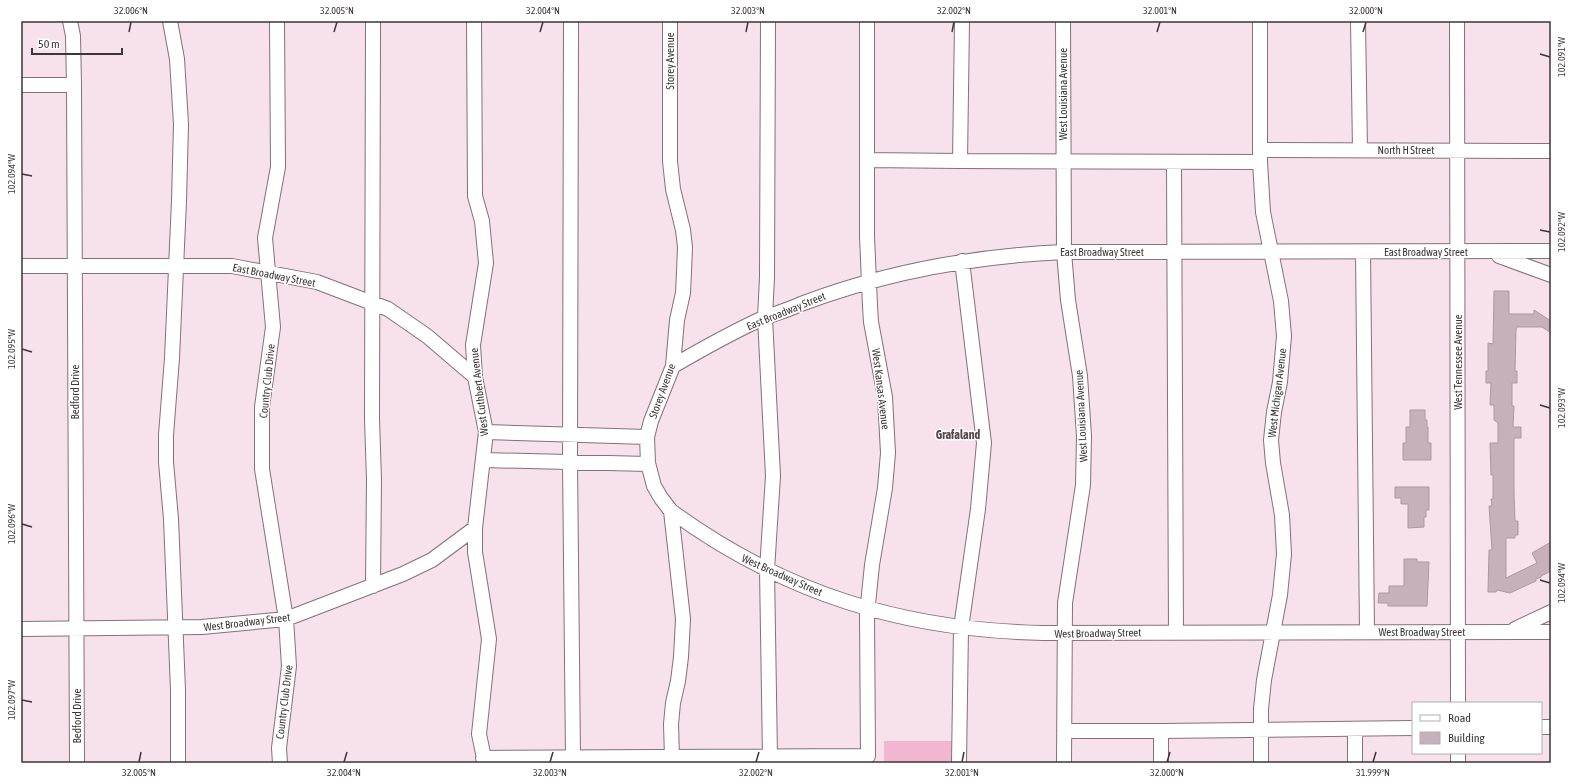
<svg xmlns="http://www.w3.org/2000/svg" width="1572" height="784" font-family="'Asap Condensed',sans-serif">
	<style>
		.green { fill: #f2b6d0 }
		.building { fill: #c6b1ba; stroke: #ad98a1 }
		.lines { fill: none; stroke-linecap: round; stroke-linejoin: round }
		.minor-casing { stroke: #847179; stroke-width: 16 }
		.minor { stroke: #fff; stroke-width: 14 }
		.ticks { fill: none; stroke: #3e3539; stroke-width: 1.5 }
		.labels { text-anchor: middle; stroke-width: 3; stroke-linejoin: round; paint-order: stroke }
		.street-label { font-size: 11px; fill: #3e3539; stroke: #fff }
		.neighbourhood-label { font-size: 12px; font-weight: bold; fill: #58464d; stroke: #fff }
		.neatline { fill: none; stroke: #3e3539; stroke-width: 1.5 }
		.ticks-label { font-size: 10px; text-anchor: middle; fill: #3e3539 }
	</style>
	<rect width="100%" height="100%" fill="#f7e1ea"/>
	<!-- green -->
	<path class="green" d="M884,741h71l1,22h-72z"/>
	<!-- building -->
	<path class="building" d="M1494,291h15v23h25v-4l17,11v12l-9,-6h-25l-1,2 -1,42h2v12h-5v23h2l-1,21h8v11h-7v55l1,28h3v14h-3v3h-9v40l31,-15 -5,-10 19,-11v29l-10,5v1l-5,2v2l-26,12 -13,-3 -1,2h-8l1,-42h3l-3,-44h3l-1,-7h2v-24h-2l-1,-32h8v-20l-4,-3v-15h-4l1,-22h-5v-12h2v-28l5,1z
		M1410,410h15v10h2v7h1v16h3v17h-28v-17h3v-16h4z
		M1395,487h34v23h-3v7h-2v10l-16,1v-24h-7v-6h-6z
		M1404,559h13v3h12l-2,44h-39v-3h-10l1,-10h10v-7h15z"/>
	<g class="lines">
		<defs>
			<path id="minor" d="M70,21l3,15 1,49 3,678
				M170,21l7,38 4,65 -2,77 -7,157 -6,77v27l5,57 7,171v73
				M277,21l1,146 -13,71 8,89 -11,80v62l24,150 3,47 -10,82 1,15
				M474,21l1,175 7,25 4,42 -13,82 2,32 11,55 -11,96v24l14,87 -10,95 6,29
				M571,21l-1,441 3,296
				M670,21v140l3,28 10,41 2,17 -1,25 -1,21 -6,27 -4,46 -22,55 -4,16 1,26 6,23 7,12 10,13 12,108 -2,38 -3,24 -5,22 -2,21 1,33
				M768,21l-1,256 -2,41 8,158 -6,94 3,187
				M1063,21l1,231 4,48 12,76 4,60 -1,49 -18,118 -1,160
				M1260,21v141l3,50 18,89 3,35 -4,46 -6,30 -3,28 2,23 9,52 2,39 -4,41 -16,85 -3,29v54
				M1358,21l2,129
				M1457,21l1,682
				M21,85h53
				M1260,150l291,1
				M867,160l93,1 2,-140
				M960,161l300,1
				M1174,162l2,470
				M1363,252l4,380
				M1499,256l52,19
				M21,266h211l85,16 71,27 39,27 48,41
				M673,366c29,-17 58,-33 88,-47 13,-5 27,-9 40,-15 84,-32 173,-48 263,-52l487,-1
				M486,432l161,5
				M483,460l165,4
				M671,511c114,83 232,119 372,122l508,-1
				M373,586l1,-106 -2,-61 1,-398
				M21,629l181,-2 84,-8 117,-45 29,-14 43,-32
				M1515,629l36,-17
				M1541,727h10
				M1064,731h97v32
				M1161,731l252,-3
				M1458,753v10
				M483,758l385,-2 -1,-142 5,-49 13,-77 3,-35 -3,-56 -14,-75 -1,-16 -3,-70v-215
				M959,763l2,-135 17,-119 6,-66 -22,-182
				M1355,763v-34"/>
		</defs>
		<!-- minor casing -->
		<use href="#minor" class="minor-casing"/>
		<!-- minor -->
		<use href="#minor" class="minor"/>
	</g>
	<!-- ticks -->
	<path class="ticks" d="M129,32l2,-10M334,32l3,-10M540,32l3,-10M746,32l2,-10M952,32l2,-10M1157,32l3,-10M1363,32l3,-10M1540,54l10,3M22,174l10,2M1540,230l10,2M22,349l10,3M1540,405l10,3M22,524l10,3M1540,580l10,3M22,700l10,2M139,762l2,-10M344,762l3,-10M550,762l3,-10M756,762l3,-10M962,762l2,-10M1167,762l3,-10M1373,762l3,-10"/>
	<g class="labels">
		<!-- street labels -->
		<g class="street-label">
			<text transform="translate(670 61) rotate(-90)" y="4">Storey Avenue</text>
			<text transform="translate(1063 94) rotate(-90)" y="4">West Louisiana Avenue</text>
			<text x="1406" y="154">North H Street</text>
			<text x="1102" y="256">East Broadway Street</text>
			<text x="1426" y="256">East Broadway Street</text>
			<text transform="translate(274 275) rotate(11)" y="4">East Broadway Street</text>
			<text transform="translate(786 311) rotate(-22)" y="4">East Broadway Street</text>
			<text transform="translate(1458 362) rotate(-90)" y="4">West Tennessee Avenue</text>
			<text transform="translate(267 381) rotate(-84)" y="4">Country Club Drive</text>
			<text transform="translate(881 389) rotate(83)" y="4">West Kansas Avenue</text>
			<text transform="translate(662 391) rotate(-70)" y="4">Storey Avenue</text>
			<text transform="translate(75 392) rotate(-90)" y="4">Bedford Drive</text>
			<text transform="translate(479 392) rotate(-97)" y="4">West Cuthbert Avenue</text>
			<text transform="translate(1277 393) rotate(-83)" y="4">West Michigan Avenue</text>
			<text transform="translate(1081 416) rotate(-93)" y="4">West Louisiana Avenue</text>
			<text transform="translate(782 575) rotate(24)" y="4">West Broadway Street</text>
			<text transform="translate(247 622) rotate(-7)" y="4">West Broadway Street</text>
			<text x="1422" y="636">West Broadway Street</text>
			<text transform="translate(1098 633) rotate(-1)" y="4">West Broadway Street</text>
			<text transform="translate(284 702) rotate(-83)" y="4">Country Club Drive</text>
			<text transform="translate(77 716) rotate(-90)" y="4">Bedford Drive</text>
		</g>
		<!-- neighbourhood labels -->
		<g class="neighbourhood-label">
			<text x="958" y="439">Grafaland</text>
		</g>
	</g>
	<!-- border -->
	<rect width="1572" height="784" fill="none" stroke="#ffffff" stroke-width="44"/>
	<!-- legend -->
	<rect x="1412" y="702" width="130" height="52" fill="#ffffff" stroke="#b2aeb0"/>
	<rect x="1420" y="715" width="20" height="6" fill="#ffffff" stroke="#b2aeb0"/>
	<text x="1448" y="722" font-size="12" fill="#3e3539">Road</text>
	<rect x="1420" y="732" width="20" height="12" fill="#c6b1ba" stroke="#b2aeb0"/>
	<text x="1448" y="742" font-size="12" fill="#3e3539">Building</text>
	<!-- scale -->
	<path d="M32 48v6h90v-6" fill="none" stroke="#3e3539" stroke-width="2"/>
	<text x="38" y="48" font-size="12" fill="#3e3539" stroke="#ffffff" stroke-width="3" paint-order="stroke">50 m</text>
	<rect x="22" y="22" width="1528" height="740" class="neatline"/>
	<g class="ticks-label">
		<text x="131" y="14">32.006°N</text>
		<text x="337" y="14">32.005°N</text>
		<text x="543" y="14">32.004°N</text>
		<text x="748" y="14">32.003°N</text>
		<text x="954" y="14">32.002°N</text>
		<text x="1160" y="14">32.001°N</text>
		<text x="1366" y="14">32.000°N</text>
		<text transform="translate(1561 57) rotate(-90)" y="4">102.091°W</text>
		<text transform="translate(11 174) rotate(-90)" y="4">102.094°W</text>
		<text transform="translate(1561 232) rotate(-90)" y="4">102.092°W</text>
		<text transform="translate(11 349) rotate(-90)" y="4">102.095°W</text>
		<text transform="translate(1561 408) rotate(-90)" y="4">102.093°W</text>
		<text transform="translate(11 524) rotate(-90)" y="4">102.096°W</text>
		<text transform="translate(1561 583) rotate(-90)" y="4">102.094°W</text>
		<text transform="translate(11 700) rotate(-90)" y="4">102.097°W</text>
		<text x="139" y="776">32.005°N</text>
		<text x="344" y="776">32.004°N</text>
		<text x="550" y="776">32.003°N</text>
		<text x="756" y="776">32.002°N</text>
		<text x="962" y="776">32.001°N</text>
		<text x="1167" y="776">32.000°N</text>
		<text x="1373" y="776">31.999°N</text>
	</g>
</svg>
